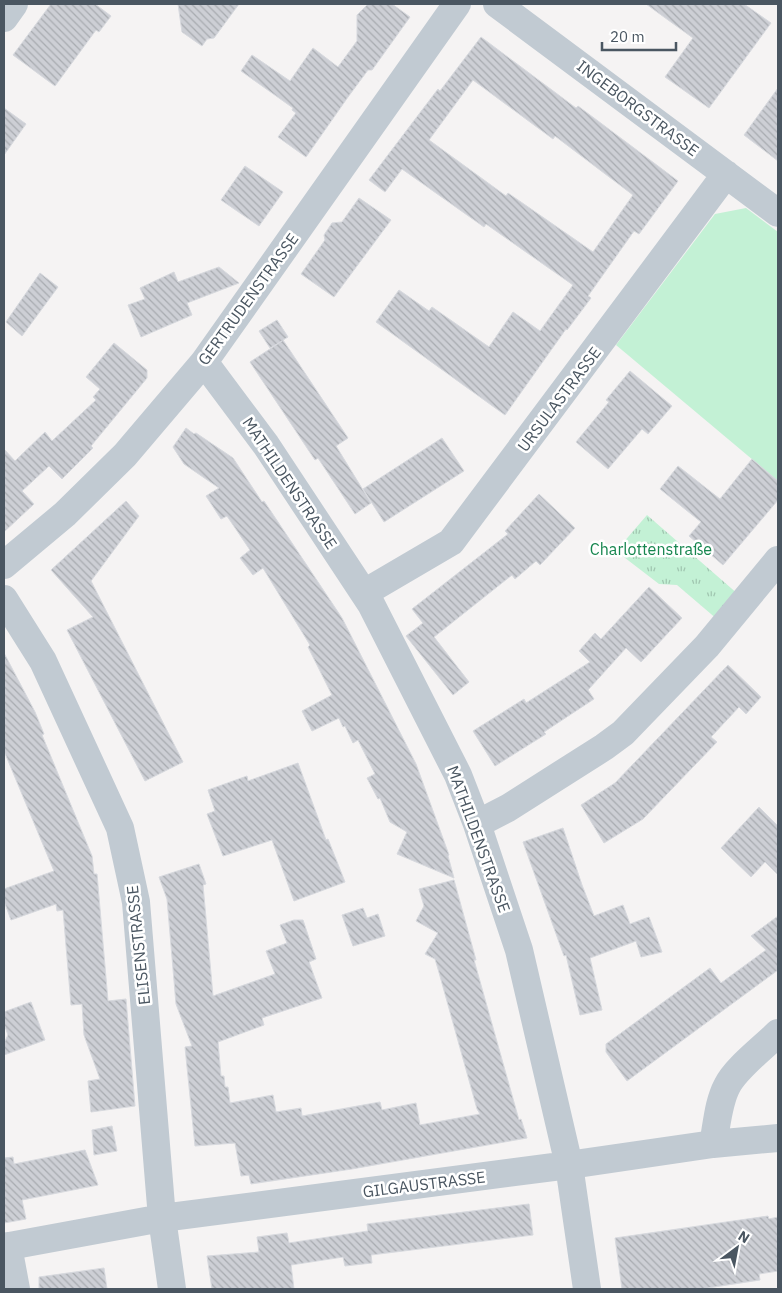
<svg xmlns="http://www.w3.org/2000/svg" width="782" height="1293" font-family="'IBM Plex Sans',sans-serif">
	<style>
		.grass { fill: #c3f1d5 }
		.park { fill: url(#park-tufts) }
		.building { fill: url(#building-back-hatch); stroke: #d7d9de; fill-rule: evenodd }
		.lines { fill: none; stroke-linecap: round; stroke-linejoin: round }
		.minor { stroke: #c1cad2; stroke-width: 28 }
		.labels { text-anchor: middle; stroke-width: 5; stroke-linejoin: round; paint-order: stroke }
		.street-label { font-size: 16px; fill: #4a5661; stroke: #fff }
		.park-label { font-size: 16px; fill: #17864f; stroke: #fff }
	</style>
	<defs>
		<pattern id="park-tufts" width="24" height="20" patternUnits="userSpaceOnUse" patternTransform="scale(1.25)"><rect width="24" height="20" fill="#c3f1d5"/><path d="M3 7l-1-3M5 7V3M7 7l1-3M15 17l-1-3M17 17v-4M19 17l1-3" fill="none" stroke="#a0c6b0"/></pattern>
		<pattern id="building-back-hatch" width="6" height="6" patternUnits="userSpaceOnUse" patternTransform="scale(1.25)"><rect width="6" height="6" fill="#cdcfd5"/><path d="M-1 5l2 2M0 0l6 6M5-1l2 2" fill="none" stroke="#a8abb0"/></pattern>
	</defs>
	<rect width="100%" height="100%" fill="#f5f3f3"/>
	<!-- grass -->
	<path class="grass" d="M746,208l32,24v249l-162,-136 99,-131z"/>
	<!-- park -->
	<path class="park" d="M647,515l92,80 -21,25 -41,-35 -18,-1 -43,-33z"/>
	<!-- building -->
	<path class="building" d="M51,4h44l16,12 -12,16 -3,-2 -41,56 -42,-31z
		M178,4h61l-25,34 -7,1 -5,7 -20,-14z
		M368,4h24l18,13 -38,53h-4l-20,27 -42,60 -28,-20 18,-24 -4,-3 1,-2 -52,-37 11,-16 38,26 23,-33 25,19 19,-26v-26z
		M646,4h98l27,19 -62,85 -44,-31 28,-39z
		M481,37l95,71 2,-2 100,75 -39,53 -5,-3 -46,65 3,2 -24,32 -1,-1 -61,86 -129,-93 23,-32 30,21 3,-4 57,40 24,-35 27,19 33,-46 -87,-61 -2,3 -82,-58 -17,23 -16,-12 69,-91 2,2zM473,80l80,59 2,-3 78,59 -40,57 -85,-59 -2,3 -77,-56z
		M778,88v73l-34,-26z
		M4,108l22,16 -22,31z
		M245,166l38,26 -24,34 -38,-26z
		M359,198l32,22 -57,77 -33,-23 24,-34 -1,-5 8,-12 10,-1z
		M219,267l20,16 -52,20 5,12 -51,22 -13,-32 17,-6 -5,-11 34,-16 4,10z
		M40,273l18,14 -36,49 -16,-14z
		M277,320l11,17 -5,3 65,98 -12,8 35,57 -16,11 -37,-56 -3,2 -65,-98 32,-21 -12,7 -11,-17z
		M114,343l33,27v8l-56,68 2,2 -31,31 -13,-13 -27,25 12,13 -30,28v-83l11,12 30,-29 7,9 44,-41 -3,-3 7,-8 -14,-12z
		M630,371l42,35 -24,28 -6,-5 -34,40 -32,-27 33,-40 -3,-2z
		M186,428l8,6 2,-1 37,25 29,44 2,-1 78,117 74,146 33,91 -1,1 6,22 -57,-24 10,-22 -17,-10 -10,-24 -2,1 -11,-21 8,-4 -17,-34 -5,3 -8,-17 -2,1 -4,-9 -27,13 -10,-20 30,-16 -24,-48 2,-2 -47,-77 -10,7 -13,-17 10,-8 -23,-34 -6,3 -15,-23 13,-8 -35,-24 -11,-17z
		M442,438l22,33 -80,51 -21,-33z
		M752,459l26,22v19l-55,65 -34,-29 12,-14 -41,-33 18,-23 42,33z
		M539,494l36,34 -35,37 -4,-4 -21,18 -3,-4 -78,62 35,45 -16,13 -47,-59 17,-13 -11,-14 96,-75 -3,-3z
		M126,501l13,15 -48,65 92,181 -38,19 -78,-151 26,-13 -42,-47z
		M649,587l33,31 -41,44 -15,-14 -38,42 6,9 -50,33 2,2 -51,32 -22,-35 51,-32 2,4 64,-41 -11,-11 16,-18 6,6z
		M4,653l31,59 9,22 -2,1 50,121 2,18h3l11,127 18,-2 9,107 -44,6 -3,-31 12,-2 -16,-44 -2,-31 -11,1 -8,-95 -6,1 -1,-7 -45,16 -7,-19v-12l50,-18 -50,-120z
		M728,665l33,32 -15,17 -7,-7 -28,30 6,5 -74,77 -39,24 -23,-38 34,-22z
		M298,763l28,77 2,-1 17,43 -51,19 -22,-61 -49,16 -16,-42 8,-3 -7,-21 39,-14 1,5z
		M759,807l19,19v49l-13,-13 -14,15 -30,-29z
		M563,828l19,57 12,31 29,-11 7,19 19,-7 13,35 -21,5 -5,-16 -46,17 12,52 -22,5 -14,-60 -2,1 -41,-114z
		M199,864l7,20 -3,1 10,111 62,-22 -9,-23 21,-8 -7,-18 14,-5h9l13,39 -7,3 13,36 -60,20 2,7 -46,17 3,34h3l1,11h3l2,16 43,-8 3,17 25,-4 1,8 78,-14 2,8 34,-7 4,22 60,-11 -3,-5 -39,-140 -3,-10 -10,-5 13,-21 -22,-12 8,-15 -5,-17 35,-9 22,80h-2l45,160 2,-1 6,19 -175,31 -101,15 -2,-9 -8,1 -6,-33 -40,3 -10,-99 7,-1 -16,-42 -9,-105 -8,-22z
		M363,908l4,10 11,-4 7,22 -32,10 -11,-31z
		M778,916v54l-151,111 -21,-29v-8l104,-76 11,15 45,-33 -15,-14z
		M31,1002l14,38 -41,15v-12l4,-8 -4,-11v-12z
		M112,1126l5,25 -23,4 -2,-25z
		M85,1150l13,35 -76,15 4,19 -22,4v-65l9,-1 1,7z
		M529,1204l4,31 -162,20 1,8 -27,3 -2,-9 -52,8 3,24h-82l-5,-33 52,-4 -2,-15 30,-4 2,10 79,-12 -1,-7z
		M768,1216l1,3 9,-2v54l-19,3 1,6 -59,9h-79l-7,-51z
		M104,1268l3,21h-68v-12z"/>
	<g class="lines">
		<!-- minor -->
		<path class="minor" d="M497,4l281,209
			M4,18l10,-14
			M204,362l62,83 105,159 87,171 19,49 42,126 50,215 18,124
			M4,565l61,-51 60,-59 79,-93 253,-358
			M364,593l87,-51 275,-368
			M4,599l39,62 77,167 16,74 26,316 10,71
			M477,824l31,-16 96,-61 19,-14 84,-87 71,-86
			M713,1144l65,-6
			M8,1246l8,43
			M4,1247l158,-29 407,-53 144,-21c4,-19 5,-41 14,-58 9,-18 36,-38 51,-53"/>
	</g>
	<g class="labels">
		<!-- street labels -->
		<g class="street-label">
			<text transform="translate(638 108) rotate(37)" y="6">INGEBORGSTRASSE</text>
			<text transform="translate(248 299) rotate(-54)" y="6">GERTRUDENSTRASSE</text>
			<text transform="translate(559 399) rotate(-53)" y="6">URSULASTRASSE</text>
			<text transform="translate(290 483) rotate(56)" y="6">MATHILDENSTRASSE</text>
			<text transform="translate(479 839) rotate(70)" y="6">MATHILDENSTRASSE</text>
			<text transform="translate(138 945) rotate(-96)" y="6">ELISENSTRASSE</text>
			<text transform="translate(424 1184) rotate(-7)" y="6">GILGAUSTRASSE</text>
		</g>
		<!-- park labels -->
		<g class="park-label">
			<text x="651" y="555">Charlottenstraße</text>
		</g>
	</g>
	<!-- border -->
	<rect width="782" height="1293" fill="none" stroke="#4a5661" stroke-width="10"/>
	<!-- north arrow -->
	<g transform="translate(737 1248) rotate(32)" stroke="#ffffff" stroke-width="4" paint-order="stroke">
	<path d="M0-4L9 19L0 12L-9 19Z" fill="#4a5661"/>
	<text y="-8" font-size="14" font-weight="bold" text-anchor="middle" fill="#4a5661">N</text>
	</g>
	<!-- scale -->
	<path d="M602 42v8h74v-8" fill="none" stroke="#4a5661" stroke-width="2.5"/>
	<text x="610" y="42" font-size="15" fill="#4a5661" stroke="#ffffff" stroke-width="4" paint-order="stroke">20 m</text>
</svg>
